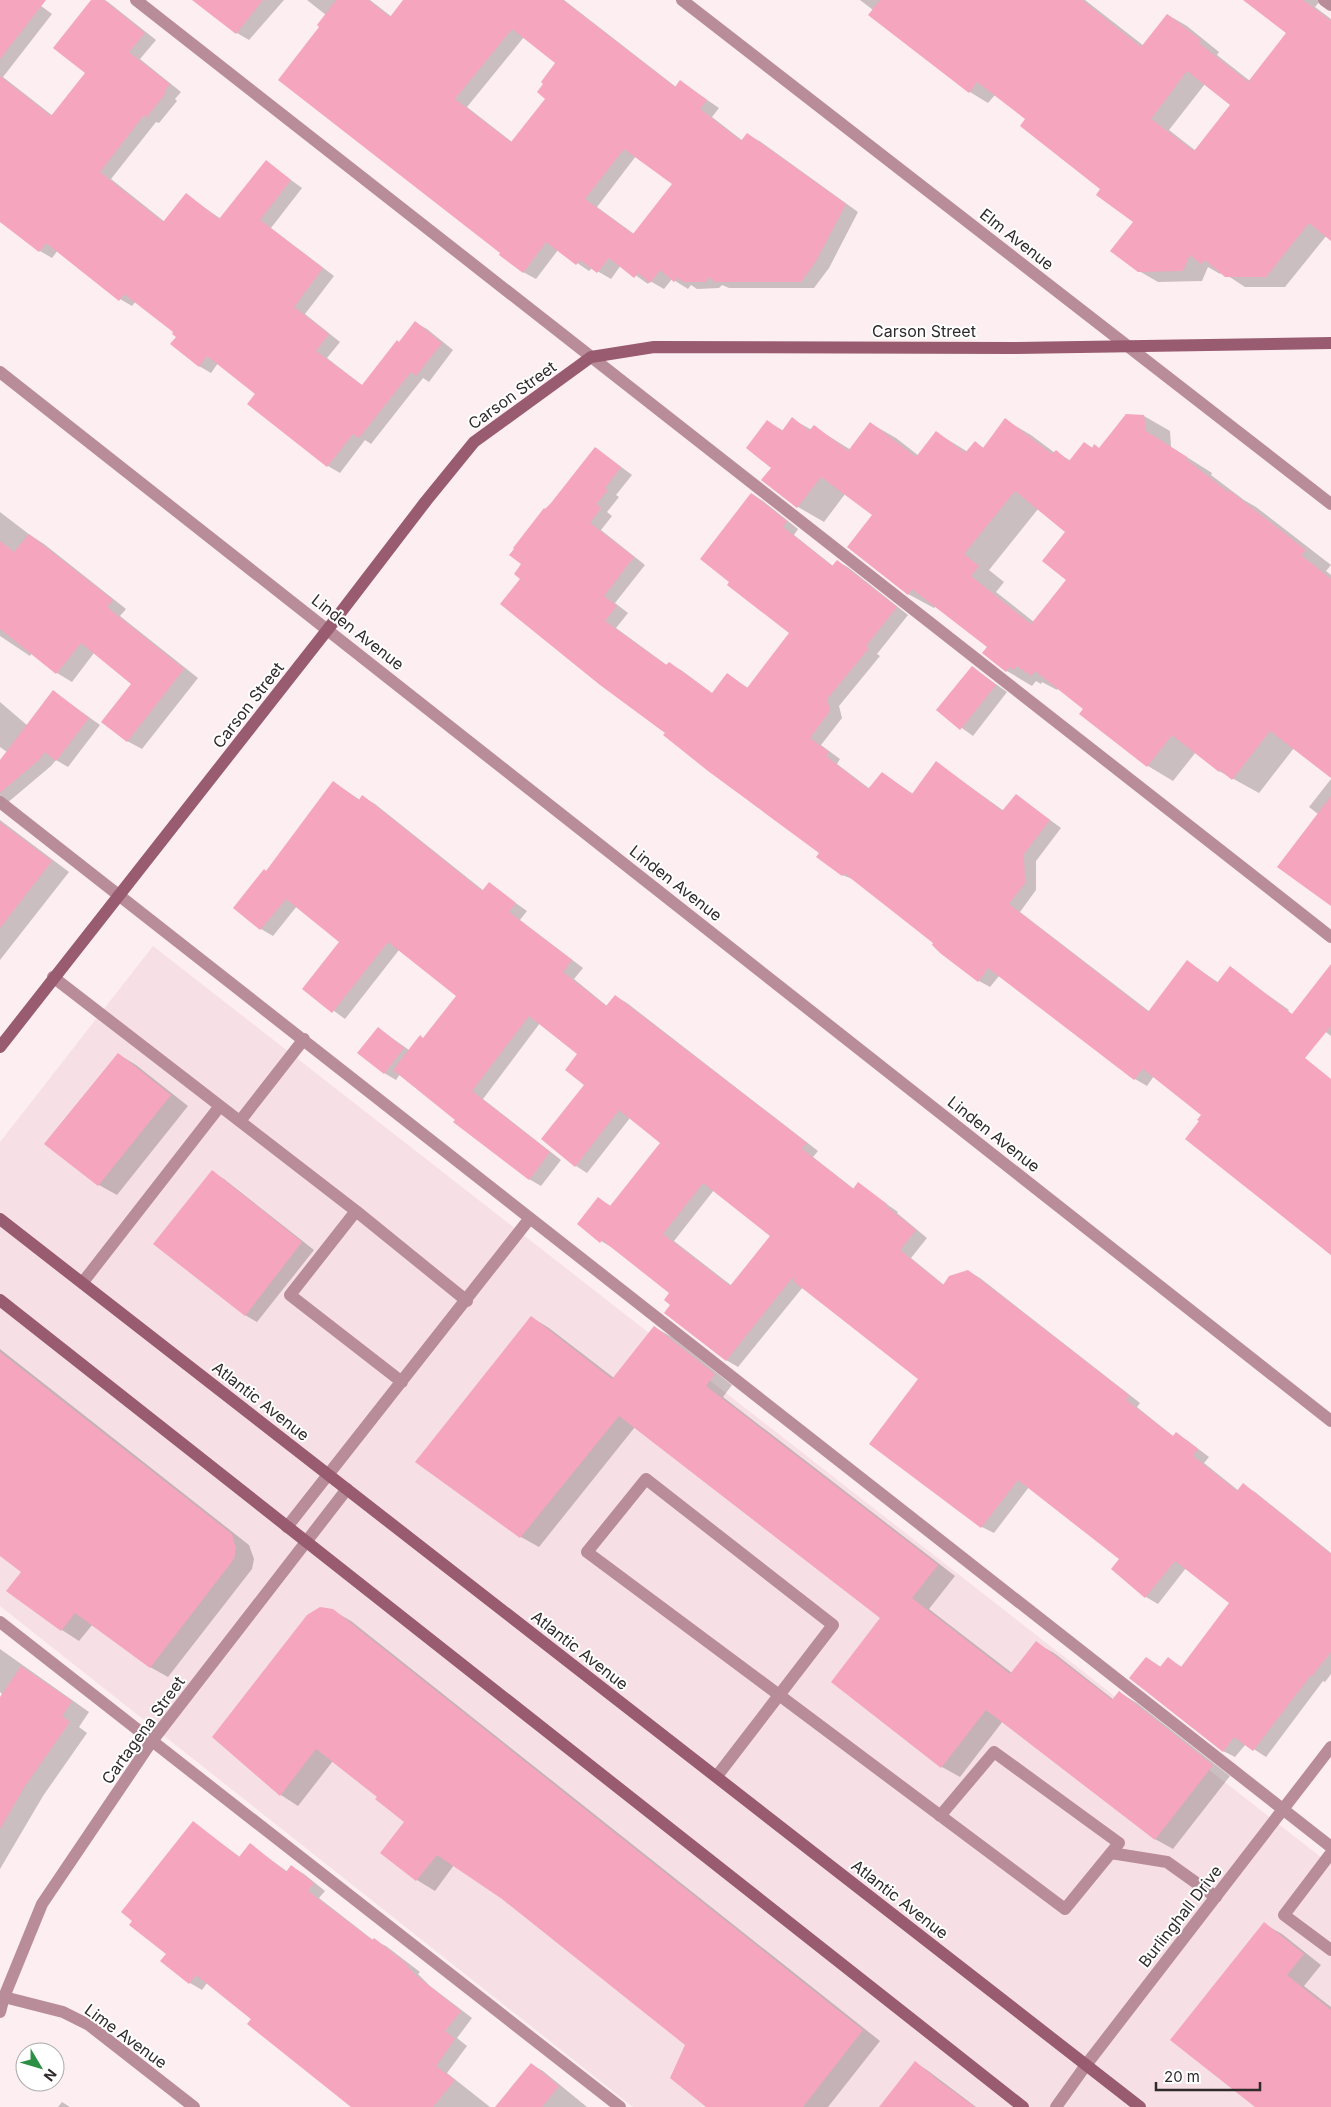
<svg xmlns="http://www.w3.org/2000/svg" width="1331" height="2107" font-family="Inter,sans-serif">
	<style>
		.built { fill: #f6dfe5 }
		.shadow { fill: #0003; fill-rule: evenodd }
		.building { fill: #f5a5be; fill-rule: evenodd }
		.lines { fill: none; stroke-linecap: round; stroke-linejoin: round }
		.lane { stroke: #b88c99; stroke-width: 12 }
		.street { stroke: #b88c99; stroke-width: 12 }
		.secondary { stroke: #985b6f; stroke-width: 12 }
		.labels { text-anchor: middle; stroke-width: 4; stroke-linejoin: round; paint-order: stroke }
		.street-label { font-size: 16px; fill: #2f2a2b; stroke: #fff }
	</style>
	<rect width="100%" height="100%" fill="#fdeef2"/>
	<!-- built -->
	<path class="built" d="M153,946l1178,919v242h-698l-633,-501v-464z"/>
	<!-- shadow -->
	<path class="shadow" d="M0,0h33l19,14 -49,63 50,39 33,-43 7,-73h12l3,2 48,38 -16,19 41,33 -6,7 2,2 -18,22 -3,-1 -45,57 54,43 21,-27 35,24 45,-57 36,26 -31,40 63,48 -29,38 35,28 -13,16 36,28 53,-63 11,6 26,21 -24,32 -6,-4 -52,66 -6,-4 -25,33 -12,-7 -79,-62 8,-10 -39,-31 -7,10 -12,-7 -24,-34 -39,-31 -4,5 -12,-7 -62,-49 -6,8 -12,-7 -40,-31z
		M224,0h60l-35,40 -12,-7z
		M307,0h63l22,17 13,-17h159l112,87 5,-5 38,26 -7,9 31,24 5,-6 13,7 97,70 -29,56 -15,20h-85l-7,-3 -3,3 -22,1 -6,-4 -3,4 -16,-10 -8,10 -14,-8 -2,3 -27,-19 -10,14 -19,-11 -3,3 -31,-21 -22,29 -13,-7 -21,-19 -181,-226 5,-12zM524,37l33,26 -10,36 -35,43 -45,-35zM636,156l38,27 -40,51 -37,-27z
		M860,0h225l59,46 24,-31 19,11 32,26 -2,3 33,26 38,-48 -43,-33h76l-6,7 16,12v220l-4,-4 -42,52h-40l-23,-15 -2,2 -12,-7 -6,14 -44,1 -19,-11 -5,-49 -32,-34 -75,-69 -32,-24 -7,8 -18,-11 -100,-77 3,-5zM1205,84l26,21 -35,46 -27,-21z
		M1144,416l26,15 1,16 41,26 -1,2 33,25 12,7 75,58 -5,6 5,4v201l-37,-28 -35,45 -40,-22 -23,-19 -23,29 -25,-15 -68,-52 5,-6 -27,-20 -1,2 -15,-8 -1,2 -5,-3 -4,5 -25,-15 -19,-24 -52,-41 -2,2 -26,-14 -35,-79 -28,-21 -21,28 -26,-15 -35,-27 10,-12 -5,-46 16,9 8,-12 20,11 2,-3 37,23 19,-27 26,15 23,18 18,-23 31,19 7,-9 9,5 21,-28 26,15 24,18 1,-1 15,9 13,-18 9,5 7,1zM1038,509l29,23v47l-33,43 -38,-30 8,-10 -15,-12z
		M596,448l36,27 -16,20 3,2 -12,15 5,4 -11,14 44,35 -30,38 13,10 -12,15 52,38 1,-2 12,6 32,24 14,-20 21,14 43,-55 -39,-139 11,7 35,28 -4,6 39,31 4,-5 12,7 59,47 -31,39 3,2 -41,50 3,12 -21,27 19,14 -3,5 33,25 12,-16 31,21 24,-31 67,48 12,-16 45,33 -25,33v29l-16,22 130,100 38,-50 31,21 11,-15 59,42 -27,34 69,57v154l-107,-88 -23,-46 2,-6 -49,-39 -7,10 -12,-7 -136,-103 -9,11 -11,-6 -44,-38 -80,-63 -13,-5 -21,-22 -154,-121 -145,-153 1,-15 23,-54z
		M0,512l30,23 14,9 82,65 -6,7 78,62 -56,71 -15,-8 6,-57 -39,-31 -22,29 -15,-9 -25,-20 -2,3 -30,-20z
		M972,667l35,25 -34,44 -36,-26z
		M54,692l46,33 -32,42 -12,-7 -5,6 -51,43v-47l7,-10 -7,-5v-45l28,24z
		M1331,779v108l-13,-73 -9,-7z
		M334,783l26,17 3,-3 12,7 109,87 5,-7 38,27 -7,9 63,48 -9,11 33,27 8,-10 12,7 191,148 -5,6 41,32 4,-5 40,28 -1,1 30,25 -16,20 33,27 24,-14 12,7 160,125 -3,4 37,30 2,-3 12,7 21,16 -5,6 35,28 4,-6 12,7 76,61v121l-6,8 -2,-1 -57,76 -20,-13 -11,13 -12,-6 -76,-93 14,9 7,-8 14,8 49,-64 -45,-35 -28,36 -12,-7 -34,-28 9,-10 -92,-72 -35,46 -12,-6 -62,-148 -117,-92 -65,80 -12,-7 -55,-55v-12l-58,-45 -12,-7 -3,-42 13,7 51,-64 -32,-24 -43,55 -11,-7 10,-81 -7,-31 -39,-31 -57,76 78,61 -20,26 -12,-7 -129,-105 -4,6 -12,-7 -6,-45 31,22 15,-11 34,-43 -59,-46 -54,69 -41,-30 37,-47 -44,-36 -24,30 -12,-7 -26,-21 32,-36zM714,1190l58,46 -40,50 -58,-45z
		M0,820l69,52 -69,88z
		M1331,966v70l-34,-26z
		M118,1054l18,11 52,41 -71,89 -18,-10 -54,-42z
		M212,1172l12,7 90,71 -57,72 -12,-7z
		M531,1317l18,11 65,50 40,-51 18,10 60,48 -9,12 232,179 -26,33 83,64 24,-30 18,10 60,47 6,-7 17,10 93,73 -57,73 -18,-10 -152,-118 -43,56 -18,-10 -109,-85 49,-64 -247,-191 -96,120 -18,-10 -104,-75z
		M0,1349l249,196 5,14 -2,10 -84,108 -18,-10 -57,-43 -14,17 -17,-11 -54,-40 15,-18 -23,-18z
		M332,1610l19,11 529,420 -52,66h-120l-22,-62 -183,-147 -49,-33 -19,26 -18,-11 -35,-28 24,-30 -27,-25 -46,-36 -35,45 -17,-11 -68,-58z
		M0,1649l89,63 -10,15 8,6 -44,63 -43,73v-170l3,-4 -3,-3z
		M193,1823l47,34 10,-12 38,27 4,-5 12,7 21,17 -6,7 54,42 13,6 34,26 -2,2 12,12 42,32 -15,20 10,8 -20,27 43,34h-131l-152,-124 -5,7 -12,-7 -23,-29z
		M1264,1924l18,10 39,31 -17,21 27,21v100h-74z
		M915,2063l12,7 49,37h-95z
		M531,2064l12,7 44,36h-90z
		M62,2102l8,5h-12z"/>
	<!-- building -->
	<path class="building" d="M0,0h46l-46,59z
		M91,0h13l41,33 -16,19 41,32 -6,8 2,1 -20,25 -2,-3 -44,57 63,50 23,-29 33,26 47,-59 25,20 -31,40 63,48 -29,39 35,27 -13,17 46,34 35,-45 2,2 16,-21 27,22 -26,33 -5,-4 -52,66 -6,-4 -26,33 -80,-63 8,-10 -48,-38 -8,11 -29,-23 6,-7 -4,-3 1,-2 -49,-38 -5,7 -73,-58 -7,9 -39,-30v-146l51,40 34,-43 -32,-25z
		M192,0h71l-27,34z
		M336,0h32l22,17 13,-17h160l112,87 5,-7 27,20 -7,9 41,32 6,-8 99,71 -30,57 -15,21h-86l-6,-5 -3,5h-23l-5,-4 -4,4 -14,-12 -10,13 -12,-10 -4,5 -25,-20 -12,15 -17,-13 -4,5 -30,-23 -23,31 -24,-18 1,-2 -222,-173 41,-53 -2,-2zM512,29l43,34 -14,19 2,2 -6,8 8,7 -34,43 -56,-43zM624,149l48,35 -39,50 -48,-35z
		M880,0h202l59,47 26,-33 34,26 -2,3 49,39 38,-49 -43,-33h60l28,21v220l-22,-18 -43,54h-41l-20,-17 -4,4 -11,-9 -7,16 -45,1 -28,-21 23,-29 -37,-27 4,-6 -80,-63 5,-7 -48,-37 -8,11 -101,-78zM1187,71l43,34 -36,46 -43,-32z
		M1126,414l18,1 2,16 41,26 -1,2 42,33 2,-1 76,59 -5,5 30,24v199l-61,-47 -38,49 -12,-10 -1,2 -47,-37 -25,32 -68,-53 4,-5 -48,-38 -4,5 -14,-10 -3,4 -4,-3 -4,5 -24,-19 5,-6 -75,-58 -4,6 -61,-48 25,-32 -51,-38 -24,31 -36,-28 10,-12 -25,-20 21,-28 15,11 10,-14 17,14 5,-6 34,26 22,-29 46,35 20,-26 29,22 10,-12 8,7 22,-30 47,36 4,-4 13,11 15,-19 8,6 2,-4 5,4zM1015,491l50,41 -23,29 24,19 -35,44 -60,-48 8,-10 -15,-12z
		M595,447l26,20 -16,21 3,2 -12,14 5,4 -11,15 44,34 -30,39 13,10 -12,15 61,44 3,-3 43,31 15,-20 20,15 42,-55 -62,-48 2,-3 -29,-23 51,-66 36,28 -4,6 49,39 5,-6 60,47 -31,39 3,2 -42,51 3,12 -20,27 19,14 -3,4 42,33 14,-17 30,22 24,-33 66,50 14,-17 34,26 -26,34 1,29 -16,21 139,108 39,-52 30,23 13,-17 62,48 39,-50v62l-26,32 26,21v176l-146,-116 14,-18 -2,-1 4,-5 -58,-46 -9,11 -146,-112 -10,14 -38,-29 -8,-8 1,-2 -89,-70 -2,3 -26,-19 3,-4 -111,-82 -45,-36 2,-2 -65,-48 -100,-81 20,-25 -6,-5 7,-10 -12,-9 5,-6 -1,-1 31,-40 1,1 6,-6z
		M29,534l84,66 -6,7 77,62 -57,73 -26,-20 30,-38 -50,-41 -25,31 -56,-45v-88l14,11z
		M972,666l24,19 -36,45 -24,-20z
		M53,690l36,28 -33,43 -11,-9 -6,8 -39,33v-33z
		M333,781l26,19 3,-5 13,10 107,86 7,-9 27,21 -7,9 63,48 -9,12 43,34 9,-11 192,148 -5,6 51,40 5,-7 29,22 -1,2 30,24 -16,20 43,35 6,-9 19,-6 161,125 -3,5 47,36 3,-4 22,17 -5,7 44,35 6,-8 88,71v98l-19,24 -1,-1 -58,76 -19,-14 -11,15 -94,-74 17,-21 14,10 8,-10 13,10 48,-64 -54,-42 -30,37 -34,-29 8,-10 -101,-79 -37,48 -112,-84 49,-65 -125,-98v-4l-67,84 -62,-48 6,-8 -6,-5 5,-7 -67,-53 -2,3 -23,-19 21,-27 12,9 50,-63 -41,-33 -44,57 -34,-28 43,-54 -19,-15 12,-16 -48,-38 -57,75 78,61 -21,28 -76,-58 2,-2 -62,-50 27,-35 3,3 33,-42 -68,-54 -56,71 -30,-24 37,-47 -53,-43 -26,31 -27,-22 31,-39 2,2zM703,1183l67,53 -40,50 -67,-52z
		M1331,796v110l-54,-39z
		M0,822l52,39 -52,67z
		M378,1027l26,21 -20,26 -27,-21z
		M118,1053l53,42 -73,91 -54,-42z
		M212,1170l90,72 -57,74 -92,-72z
		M531,1316l81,63 42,-53 61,48 -9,12 232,179 -26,33 98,76 26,-33 76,59 7,-9 94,74 -58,75 -169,-130 -45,58 -110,-86 49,-64 -261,-202 -99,122 -105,-76z
		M0,1352l232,182 4,14 -2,11 -84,109 -75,-55 -14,18 -55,-40 15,-19 -21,-16z
		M320,1607l13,2 530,421 -60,77h-97l-36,-29 15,-33 -183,-146 -65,-44 -21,26 -36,-28 24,-31 -29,-23 2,-2 -61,-48 -36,47 -68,-59 95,-122z
		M21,1666l51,35 -10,15 8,6 -45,64 -25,43v-132z
		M193,1821l46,36 11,-14 36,29 5,-7 23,18 -6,8 64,49 2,-2 34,27 -1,1 11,11 43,34 -16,20 10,8 -19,27 19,14 -22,27h-82l-104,-83 4,-5 -55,-44 -7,9 -29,-23 6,-7 -37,-29 3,-4 -11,-9z
		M1264,1922l40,32 -17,21 44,35v97h-76l-85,-67z
		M915,2061l24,20 36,26h-96z
		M531,2063l28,23 -17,21h-47z"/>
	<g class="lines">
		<!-- lane -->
		<path class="lane" d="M136,0l1195,937
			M1324,0l7,5
			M0,802l1331,1045
			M53,977l303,234 111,90
			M240,1121l64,-82
			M356,1211l-66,84 112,87
			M83,1282l137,-176
			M287,1527l243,-309
			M0,1622l620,485
			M717,1776l116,-151 -187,-146 -59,73c160,118 319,239 478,357l54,-66 -125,-91 -54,64
			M1111,1853l56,9 49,35
			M1331,1853l-47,62 47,35"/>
		<!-- street -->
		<path class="street" d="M682,0l649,504
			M0,372l1331,1049
			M4,1997l59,15 26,13 105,82
			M0,2012l4,-15 38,-93 110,-163 195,-252
			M1056,2107l30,-42 245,-318"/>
		<!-- secondary -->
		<path class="secondary" d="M0,1047l328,-418 98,-128 48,-59 117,-85 63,-10 360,1 317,-5
			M0,1219l1140,888
			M0,1300l1023,807"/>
	</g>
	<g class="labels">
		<!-- street labels -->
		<g class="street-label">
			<text transform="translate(1017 239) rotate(38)" y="6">Elm Avenue</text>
			<text x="924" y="337">Carson Street</text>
			<text transform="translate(512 395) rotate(-36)" y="6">Carson Street</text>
			<text transform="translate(358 632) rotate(38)" y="6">Linden Avenue</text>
			<text transform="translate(248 705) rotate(-52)" y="6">Carson Street</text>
			<text transform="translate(676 883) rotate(38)" y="6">Linden Avenue</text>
			<text transform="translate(994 1134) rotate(38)" y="6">Linden Avenue</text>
			<text transform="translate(261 1401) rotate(38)" y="6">Atlantic Avenue</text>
			<text transform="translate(580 1650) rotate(38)" y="6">Atlantic Avenue</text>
			<text transform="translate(143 1730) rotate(-54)" y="6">Cartagena Street</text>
			<text transform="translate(900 1899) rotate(38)" y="6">Atlantic Avenue</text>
			<text transform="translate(1180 1916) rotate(-52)" y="6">Burlinghall Drive</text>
			<text transform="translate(126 2036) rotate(36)" y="6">Lime Avenue</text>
		</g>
	</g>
	<!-- north arrow -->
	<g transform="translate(40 2067) rotate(128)"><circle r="24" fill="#ffffff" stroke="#acaaaa"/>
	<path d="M0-4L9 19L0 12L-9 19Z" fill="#2c8f44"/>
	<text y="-8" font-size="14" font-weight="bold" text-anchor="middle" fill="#2f2a2b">N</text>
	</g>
	<!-- scale -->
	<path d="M1156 2082v8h104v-8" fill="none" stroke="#2f2a2b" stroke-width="2.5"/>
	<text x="1164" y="2082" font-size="15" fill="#2f2a2b" stroke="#ffffff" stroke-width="4" paint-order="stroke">20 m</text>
</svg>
